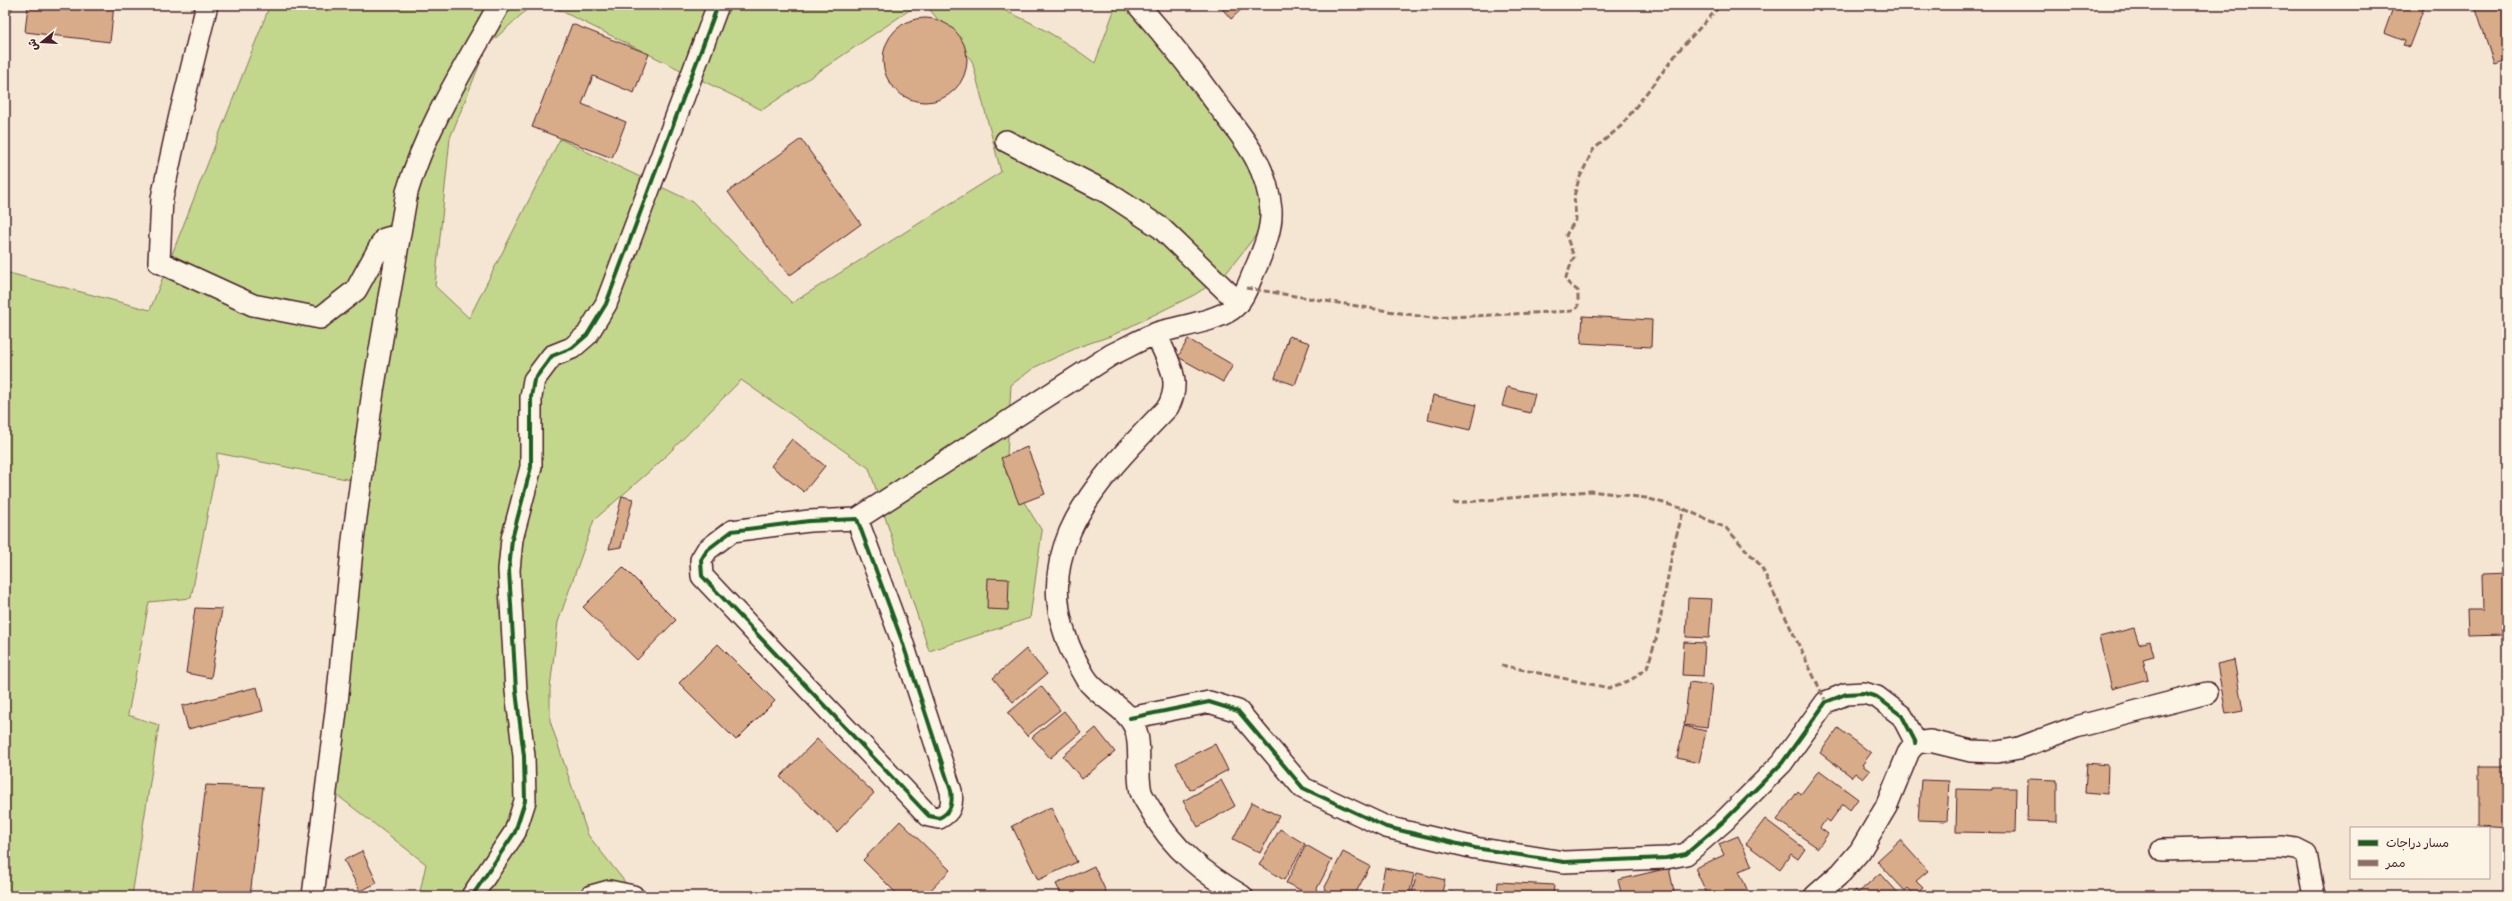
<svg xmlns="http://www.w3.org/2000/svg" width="2512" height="901" font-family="Caveat,'Playpen Sans Arabic',sans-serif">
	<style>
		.green { fill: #c2d78c; stroke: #867b5c }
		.building { fill: #d8ac89; stroke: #4a1f2b }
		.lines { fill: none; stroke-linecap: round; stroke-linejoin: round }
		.minor-casing { stroke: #4a1f2b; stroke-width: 24 }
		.minor { stroke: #fcf5e5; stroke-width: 21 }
		.quiet { stroke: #8d6e63; stroke-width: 3; stroke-dasharray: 6 3; stroke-linecap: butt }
		.cycleway-casing { stroke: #fcf5e5; stroke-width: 6 }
		.cycleway { stroke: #1b5e20; stroke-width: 4 }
	</style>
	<rect width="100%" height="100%" fill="#f5e6d3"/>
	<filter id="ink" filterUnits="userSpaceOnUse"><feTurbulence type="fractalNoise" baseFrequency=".025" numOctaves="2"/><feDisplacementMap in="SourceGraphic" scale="8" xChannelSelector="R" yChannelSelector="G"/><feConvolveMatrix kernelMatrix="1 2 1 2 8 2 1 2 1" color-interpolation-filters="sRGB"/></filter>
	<g filter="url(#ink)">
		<!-- green -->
		<path class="green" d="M5,5h9l-9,18z
			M270,5h262l-45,41 -37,92 -15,148 34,32 91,-179 133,63 99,101 209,-131 -29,-111 -46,-56h63c39,13 73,34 106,58l21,-58h28l103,138 19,79 -42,54 -30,19 -83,41 -30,10 -46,21 -24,18 -5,88 36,58 -12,87 -101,33 -60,-183 -128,-88 -82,83 -65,57 -36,102 -8,66v33l38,114 48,61h-217l7,-32 -93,-72 18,-312 -134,-27v12l-26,133 -42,4 -21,113 31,10 -27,171h-127v-624l145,38z
			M549,5h368l-155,105z"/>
		<!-- building -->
		<path class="building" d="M28,5h86l-4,37 -85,-10z
			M1219,5h25l1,1 -14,13z
			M2394,5h31l-16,42 -6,-2 2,-4 -21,-8z
			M2475,5h32v55l-13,4z
			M883 60a42 42 0 1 1 84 0a42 42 0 1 1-84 0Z
			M572,24l77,30 -15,39 -41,-17 -11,28 44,18 -14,36 -80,-31z
			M801,139l60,85 -72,52 -61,-84z
			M1583,316l69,4 -1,27 -70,-4z
			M1289,336l21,7 -15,42 -20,-7z
			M1188,339l45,26 -10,17 -45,-25z
			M1507,387l28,7 -5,19 -28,-7z
			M1433,395l43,10 -6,25 -42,-10z
			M792,439l33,27 -21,26 -33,-26z
			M1027,447l18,47 -26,10 -18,-46z
			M622,496l11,3 -12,48 -12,2z
			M623,567l53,53 -39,40 -54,-53z
			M2507,573v62l-39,1 -1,-26h17l-1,-36z
			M988,578l21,1 -1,31 -21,-1z
			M1688,598l24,1 -3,39 -23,-1z
			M195,608l27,1 -11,69 -25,-5z
			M2134,628l5,16 11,-3 4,15 -11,3 5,20 -36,10 -13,-52z
			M1684,642l21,1 -2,33 -21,-1z
			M718,644l57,57 -39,39 -57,-57z
			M1026,649l21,25 -34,28 -20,-24z
			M2234,660l9,51 -17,3 -9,-50z
			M1689,682l23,3 -5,43 -23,-3z
			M1041,686l19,24 -33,26 -19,-23z
			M257,687l6,24 -75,18 -6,-23z
			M1064,711l17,21 -31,26 -18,-21z
			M1684,726l22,5 -7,32 -22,-5z
			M1096,728l19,24 -33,27 -19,-23z
			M1838,728l33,25 -9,12 8,6 -7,8 -8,-6 -3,4 -32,-24z
			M817,739l57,54 -37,39 -57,-55z
			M1215,744l13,26 -38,20 -14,-27z
			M2087,763l21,2 -1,29 -22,-2z
			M2479,766h28v62l-28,-2z
			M1819,770l39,29 -8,11 -7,-6 -13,18 -4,-3 -6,9 8,6 -10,14 -41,-28 21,-29 3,3z
			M2028,779l29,1v42l-30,-1z
			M1221,780l14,26 -37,21 -15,-26z
			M1921,780l28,1 -2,40 -29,-1z
			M206,785l57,2 -13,109h-58z
			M1992,788h24l-1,45 -59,-1 1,-43 35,1z
			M1252,802l27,14 -19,37 -27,-14z
			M1051,807l26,55 -39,18 -26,-54z
			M1765,819l40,30 -7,10 -7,-5 -11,15 -34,-25z
			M900,821l50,49 -25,26h-26l-36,-36z
			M1280,829l25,15 -21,36 -25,-15z
			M1738,836l14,30 -13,5 11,25h-42l-13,-28 29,-13 -5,-11z
			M1900,840l28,31 -12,10 7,7 -8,7 -7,-7 -3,3 -28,-30z
			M1306,845l26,15 -19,36 -27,-13z
			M362,851l15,32 -17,8 -16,-31z
			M1343,852l27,14 -16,30h-18l-12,-7z
			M1094,866l14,30h-46l-6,-12z
			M1385,868l29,6 -5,22h-30z
			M1669,868l6,28h-53l-4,-16z
			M1417,873l28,7 -4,16h-30z
			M1880,873l21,23h-52l7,-6 2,3z
			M1498,882l56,3 -1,11h-56z
			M1451,892l14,4h-15z"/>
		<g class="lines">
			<defs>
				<path id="minor" d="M207,5l-27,110 -18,83 -3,64 94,43 67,13 36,-28 28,-51 14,-4
					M1006,141l102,52 53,35 78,75
					M1156,334c11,26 27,46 12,73 -77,80 -153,154 -83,270 12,20 41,29 50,51 7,17 1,45 6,64 2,6 7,12 10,18 21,39 54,64 91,86
					M857,519l44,119 50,153c2,13 0,21 -12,27l-10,-2 -5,-5 -222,-235 -1,-16 6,-10 25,-19 77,-10z
					M857,519l254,-164c15,-7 30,-16 46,-22 22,-7 57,-11 75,-24 13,-10 18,-30 25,-44 7,-17 15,-36 14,-55 -4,-46 -28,-72 -54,-106 -25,-35 -51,-67 -79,-99
					M1130,718l79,-16 29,9 65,77 83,39 89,21 89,14 102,-4 20,-4 38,-33 58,-58 44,-61 20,-8 18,-1 13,4 25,19 14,27
					M2162,850l119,-3 15,2 10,5 8,42
					M313,896l24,-193 16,-163 20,-149 34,-199c20,-67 59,-127 92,-187
					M472,896l43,-64 10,-31 -1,-45 -8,-65 -7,-121 3,-31 19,-72v-70l3,-17 18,-24 20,-8 15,-13 19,-31 112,-299
					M591,896l18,-5 24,5
					M1815,896l26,-23 19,-22 26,-44 23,-56 7,-8 14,-2 41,10 26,1 22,-4 57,-21 131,-34"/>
			</defs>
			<!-- minor casing -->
			<use href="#minor" class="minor-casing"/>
			<!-- minor -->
			<use href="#minor" class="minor"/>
			<!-- quiet -->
			<path class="quiet" d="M1246,288l185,30 141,-7 6,-4v-16l-11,-9 -1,-5 8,-20 -8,-22 10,-16 -2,-23 5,-17 14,-29 28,-24 60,-78 40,-43
				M1453,503l138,-12 55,7 38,11 42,19 35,38 65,136
				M1501,665l108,23 22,-8 16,-12 10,-32 17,-92 10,-35"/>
			<defs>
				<path id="cycleway" d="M857,519l44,119 50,153c2,13 0,21 -12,27l-10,-2 -5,-5 -222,-235 -1,-16 6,-10 25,-19 77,-10z
					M1130,718l79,-16 29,9 65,77 83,39 89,21 89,14 102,-4 20,-4 38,-33 58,-58 44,-61 20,-8 18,-1 13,4 25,19 14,27
					M472,896l43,-64 10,-31 -1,-45 -8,-65 -7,-121 3,-31 19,-72v-70l3,-17 18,-24 20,-8 15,-13 19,-31 112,-299"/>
			</defs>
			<!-- cycleway casing -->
			<use href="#cycleway" class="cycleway-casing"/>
			<!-- cycleway -->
			<use href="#cycleway" class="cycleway"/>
		</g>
	</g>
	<!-- margin -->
	<rect width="2512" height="901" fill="none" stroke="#fcf5e5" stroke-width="20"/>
	<rect x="10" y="10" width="2492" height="881" fill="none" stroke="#4a1f2b" stroke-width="1.5" filter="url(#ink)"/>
	<!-- legend -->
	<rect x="2350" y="827" width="140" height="52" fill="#fcf5e5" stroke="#b59f9b"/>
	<rect x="2358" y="840" width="20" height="6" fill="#1b5e20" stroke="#b59f9b"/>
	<text x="2386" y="847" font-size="12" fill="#4a1f2b">مسار دراجات</text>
	<rect x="2358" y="860" width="20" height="6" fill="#8d6e63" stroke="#b59f9b"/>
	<text x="2386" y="867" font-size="12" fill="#4a1f2b">ممر</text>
	<!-- north arrow -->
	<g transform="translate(42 42) rotate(252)" stroke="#fcf5e5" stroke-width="3" paint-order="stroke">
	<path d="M0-3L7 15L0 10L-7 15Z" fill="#4a1f2b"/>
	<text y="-6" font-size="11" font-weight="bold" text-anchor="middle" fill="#4a1f2b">ش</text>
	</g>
</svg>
